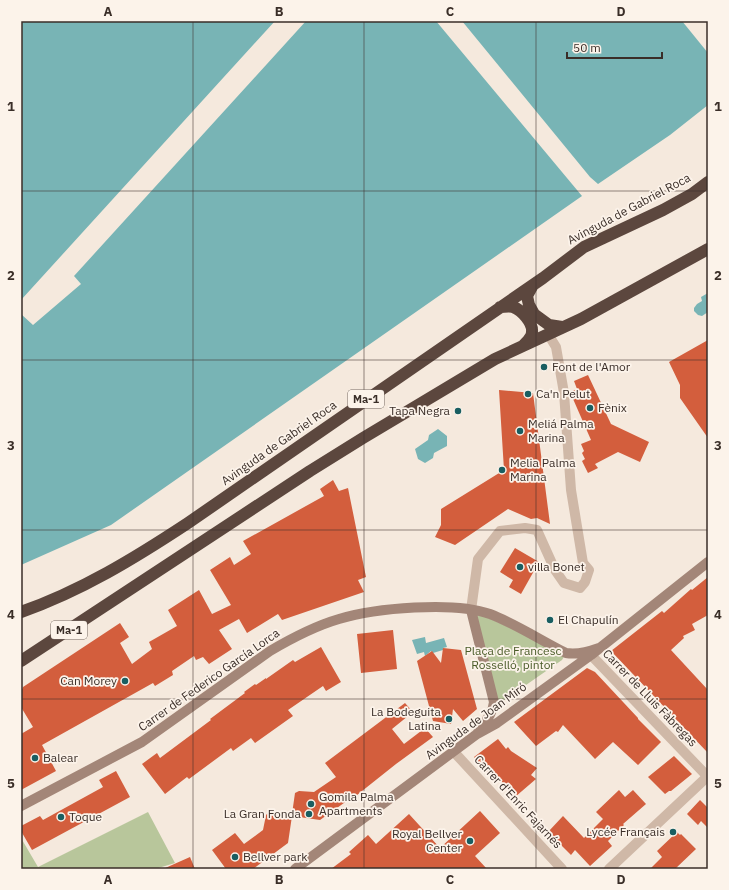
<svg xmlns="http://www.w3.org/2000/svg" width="729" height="890" font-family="'IBM Plex Sans',sans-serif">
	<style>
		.green { fill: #b8c69b }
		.water { fill: #78b4b5 }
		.building { fill: #d35e3d }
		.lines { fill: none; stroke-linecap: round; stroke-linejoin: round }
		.street { stroke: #cfb8a7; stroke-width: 10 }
		.secondary { stroke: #a38678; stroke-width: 10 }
		.highway { stroke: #5c473e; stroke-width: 12 }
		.grid { fill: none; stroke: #3a2e28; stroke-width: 1; stroke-opacity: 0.55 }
		.poi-dot { fill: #195e61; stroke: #fcf3ea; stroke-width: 1.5 }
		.labels { text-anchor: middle; stroke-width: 3.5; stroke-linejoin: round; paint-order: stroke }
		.shield { fill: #fcf3ea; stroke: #746962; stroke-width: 1 }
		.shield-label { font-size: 11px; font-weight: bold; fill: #3a2e28 }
		.street-label { font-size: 12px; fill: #3a2e28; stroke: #fcf3ea }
		.poi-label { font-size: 12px; fill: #3a2e28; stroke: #fcf3ea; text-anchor: start }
		.park-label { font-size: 12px; fill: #4a5c29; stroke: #fcf3ea }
		.neatline { fill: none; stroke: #3a2e28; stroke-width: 1.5 }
		.grid-label { font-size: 13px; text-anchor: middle; font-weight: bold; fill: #3a2e28 }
	</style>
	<rect width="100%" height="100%" fill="#f5e9dd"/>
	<!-- green -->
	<path class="green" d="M471,610l95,43 -4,7 -69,48z
		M148,812l27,51 -20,6h-134v-31l17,29z"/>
	<!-- water -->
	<path class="water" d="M21,21h254l-254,279z
		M306,21h130l146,175 -471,329 -90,40v-251l12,11 48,-41 -7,-8z
		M462,21h220l26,32v52l-38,30 -72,49 -8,-7z
		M708,293v19l-6,4 -4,-1 -4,-4v-3l3,-4 5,-3 -1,-4z
		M438,429l9,7v10l-13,7 -1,5 -8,5 -7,-4 -3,-10 13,-9 1,-5z
		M425,637l1,6 18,-5 3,9 -4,1v2l-10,3 -2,-2 -6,5 -1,-4 -7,2 -5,-14z"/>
	<!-- building -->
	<path class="building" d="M708,340v98l-28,-40v-13l-11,-23z
		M588,375l23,49 38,18 -9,20 -22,-10 -23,12 3,4 -10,5 -6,-12 3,-2 -3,-6 2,-2 -3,-7 10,-4 -21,-48 7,-3 -3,-8z
		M499,390l34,3 17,131 -13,-6 -6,1 -23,-10 -53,36 -20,-8 6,-12v-16l63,-39z
		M333,480l6,11 9,-3 18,89 -8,3 6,12 -82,28 -4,-6 -31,19 -8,-14 -20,11 13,19 -23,15 -6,-7 -7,3 -2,-4 -22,15 1,4 -18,11 -2,-3 -111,62 14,26 -35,19v-56l12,-7 -12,-20v-15l2,-5 97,-64 9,14 -9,6 12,21 20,-15 -3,-7 28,-16 -9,-16 31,-20 13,24 19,-9 -21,-35 20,-13 4,8 17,-11 -8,-13 81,-45 -4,-7z
		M515,548l24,14 -18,32 -12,-7 4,-7 -13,-8z
		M708,577v38l-16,9 3,6 -12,6 1,2 -13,12 37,40v63l-97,-102 51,-40 2,2 27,-24 1,1z
		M393,630l4,39 -36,4 -4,-39z
		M321,647l20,35 -15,9 -3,-5 -35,24 5,6 -38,27 -4,-5 -18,13 -2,-3 -42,31 -2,-2 -22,17 -23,-30 15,-11 3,5 51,-38 -1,-1 35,-26 -1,-1 11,-8 1,1 10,-7v1l27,-19 2,2z
		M443,648l18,2 16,59 -14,12 -10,-12 -2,15 -18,-3 -16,-60 15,-10 9,12z
		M587,668l8,4 43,46v1l23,23 -23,23 -25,-23 -18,17 -32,-34 -5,7 -2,-1 -20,15 -22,-24z
		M405,703l8,9 -21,17 12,15 21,-16 8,9 -37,27 -44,35 -1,-1 -31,22 -28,-4 -4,27 -35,26h-27l-14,-19 23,-17 9,11 19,-14 3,-15 4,-4 22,3 3,-21 4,-2 15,1 22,-15 -11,-14z
		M498,739l8,10 2,-2 3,4 26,17 -6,7 5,4 -21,18 -24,-28 -4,4 -13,-16z
		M674,756l18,18 -21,17h-2l-4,3 -17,-17z
		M116,771l14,26 -98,53 -11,-19v-5l19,-10 3,4 60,-33 -4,-7z
		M619,790l6,7 8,-7 13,14 -23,20 1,1 -16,16 4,5 -22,20 -15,-16 -4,5 -23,-23 15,-16 21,22 19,-19 -7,-7z
		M700,800l8,8v20l-7,-7 -3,4 -11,-11z
		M480,811l20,22 -25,23 12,13h-156l20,-15 -2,-2 19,-17 8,9 33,-30 31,34z
		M677,832l3,3 1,-1 15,15 -21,20h-25l12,-12 -5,-6z
		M190,857l5,12h-32z"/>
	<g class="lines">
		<!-- street -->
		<path class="street" d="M471,610l7,-51 22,-28 25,-3 12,2 18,40 9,13 16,5 5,-6 4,-12 -6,-7 -12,-73 -7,-97 -8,-46 -8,-13
			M591,655l117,122
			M454,752l108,117
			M609,869l99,-93"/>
		<!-- secondary -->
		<path class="secondary" d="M471,610l23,92c-1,12 -10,21 -16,30
			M21,806l121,-64 128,-91c22,-13 45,-25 69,-32 36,-11 115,-18 151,-5 24,9 52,27 76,39 11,2 22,-1 33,-5
			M295,869l182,-135 20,-11 94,-68 117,-93"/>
		<!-- highway -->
		<path class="highway" d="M533,285l-6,11 2,9 5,9 15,11 13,2
			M500,307c4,0 9,-1 13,0 9,3 20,16 19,25 0,6 -6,10 -9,14
			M21,612c60,-21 114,-54 167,-89l355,-245 41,-31 79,-37 29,-16 16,-12
			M21,661l289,-190 53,-33 132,-79 86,-40 127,-70"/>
	</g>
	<!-- grid -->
	<path class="grid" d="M193,21v848M364,21v848M536,21v848M21,191h687M21,360h687M21,530h687M21,699h687"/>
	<!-- markers -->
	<g class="poi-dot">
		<circle cx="544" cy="367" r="4"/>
		<circle cx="528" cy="394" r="4"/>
		<circle cx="590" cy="408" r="4"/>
		<circle cx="458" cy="411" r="4"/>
		<circle cx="520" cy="431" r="4"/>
		<circle cx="502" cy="470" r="4"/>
		<circle cx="520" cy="567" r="4"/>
		<circle cx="550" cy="620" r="4"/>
		<circle cx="125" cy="681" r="4"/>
		<circle cx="449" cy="719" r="4"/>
		<circle cx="35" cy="758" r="4"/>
		<circle cx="311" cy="804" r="4"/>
		<circle cx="309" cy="814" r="4"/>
		<circle cx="61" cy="817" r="4"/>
		<circle cx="673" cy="832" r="4"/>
		<circle cx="470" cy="841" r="4"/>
		<circle cx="235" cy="857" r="4"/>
	</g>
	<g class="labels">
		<!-- shield labels -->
		<g class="shield">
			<rect x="348" y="390" width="36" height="18" rx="3"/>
			<rect x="51" y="621" width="36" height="18" rx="3"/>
		</g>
		<g class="shield-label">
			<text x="366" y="403">Ma-1</text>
			<text x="69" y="634">Ma-1</text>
		</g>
		<!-- street labels -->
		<g class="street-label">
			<text transform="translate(629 209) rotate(-28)" y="4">Avinguda de Gabriel Roca</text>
			<text transform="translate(279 443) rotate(-35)" y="4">Avinguda de Gabriel Roca</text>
			<text transform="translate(209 680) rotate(-35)" y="4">Carrer de Federico García Lorca</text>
			<text transform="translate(650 698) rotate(46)" y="4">Carrer de Lluis Fàbregas</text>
			<text transform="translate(476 721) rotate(-36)" y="4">Avinguda de Joan Miró</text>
			<text transform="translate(518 802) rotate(47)" y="4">Carrer d'Enric Fajarnés</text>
		</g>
		<!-- poi labels -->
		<g class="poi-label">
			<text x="552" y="371">Font de l'Amor</text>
			<text x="536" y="398">Ca'n Pelut</text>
			<text x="598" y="412">Fènix</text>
			<text x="450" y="415" text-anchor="end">Tapa Negra</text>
			<text x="528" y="428">Meliá Palma<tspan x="528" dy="14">Marina</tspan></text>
			<text x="510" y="467">Melia Palma<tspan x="510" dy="14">Marina</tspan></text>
			<text x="528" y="571">villa Bonet</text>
			<text x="558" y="624">El Chapulín</text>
			<text x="117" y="685" text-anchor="end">Can Morey</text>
			<text x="441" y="716" text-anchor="end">La Bodeguita<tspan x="441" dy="14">Latina</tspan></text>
			<text x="43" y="762">Balear</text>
			<text x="319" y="801">Gomila Palma<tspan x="319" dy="14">Apartments</tspan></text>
			<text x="301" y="818" text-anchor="end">La Gran Fonda</text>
			<text x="69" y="821">Toque</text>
			<text x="665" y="836" text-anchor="end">Lycée Français</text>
			<text x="462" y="838" text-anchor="end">Royal Bellver<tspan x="462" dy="14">Center</tspan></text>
			<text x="243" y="861">Bellver park</text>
		</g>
		<!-- park labels -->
		<g class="park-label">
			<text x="513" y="655">Plaça de Francesc<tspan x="513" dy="14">Rosselló, pintor</tspan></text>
		</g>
	</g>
	<!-- border -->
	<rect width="729" height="890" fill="none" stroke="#fcf3ea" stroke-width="44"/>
	<!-- scale -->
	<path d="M567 52v6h95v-6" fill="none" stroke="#3a2e28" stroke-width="2"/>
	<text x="573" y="52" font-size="12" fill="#3a2e28" stroke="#fcf3ea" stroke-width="3" paint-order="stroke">50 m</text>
	<rect x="22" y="22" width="685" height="846" class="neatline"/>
	<g class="grid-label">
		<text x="108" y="16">A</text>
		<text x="279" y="16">B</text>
		<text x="450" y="16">C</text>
		<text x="621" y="16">D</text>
		<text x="11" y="111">1</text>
		<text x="718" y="111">1</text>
		<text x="11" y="280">2</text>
		<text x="718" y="280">2</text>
		<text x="11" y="450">3</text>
		<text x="718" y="450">3</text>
		<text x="11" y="619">4</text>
		<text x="718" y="619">4</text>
		<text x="11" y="788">5</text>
		<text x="718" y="788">5</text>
		<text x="108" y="884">A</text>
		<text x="279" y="884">B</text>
		<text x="450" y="884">C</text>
		<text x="621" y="884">D</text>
	</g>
</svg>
